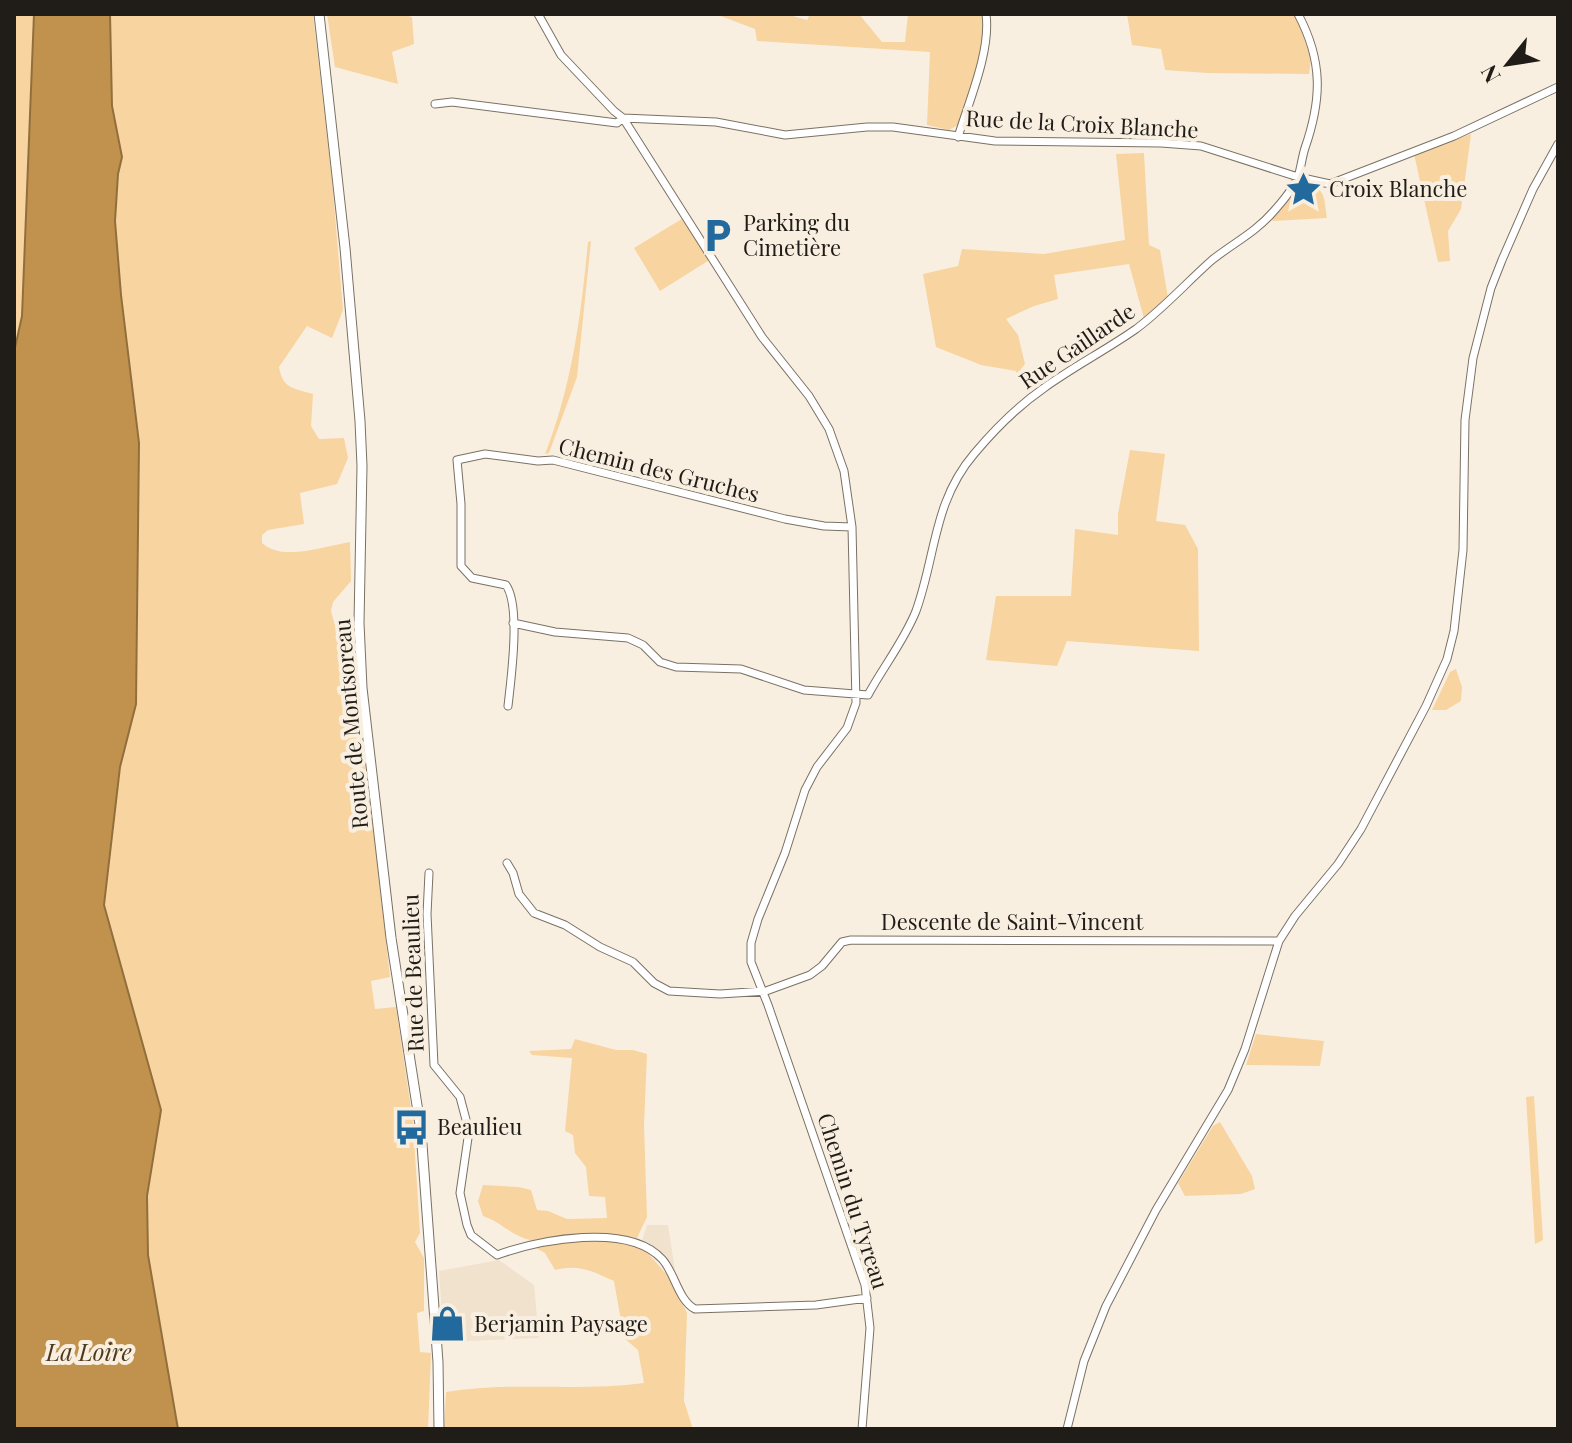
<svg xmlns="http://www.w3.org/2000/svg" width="1572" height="1443" font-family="'Playfair Display',serif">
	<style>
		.built { fill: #f1e2ce }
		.green { fill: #f8d4a0 }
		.water { fill: #c1924d; stroke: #916f3d; stroke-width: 2 }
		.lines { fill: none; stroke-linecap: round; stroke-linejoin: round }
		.minor-casing { stroke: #7a7165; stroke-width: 9 }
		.major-casing { stroke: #7a7165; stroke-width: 11 }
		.minor { stroke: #fff; stroke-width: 7 }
		.major { stroke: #fff; stroke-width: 9 }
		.labels { text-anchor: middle; stroke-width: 8; stroke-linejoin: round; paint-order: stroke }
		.street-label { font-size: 22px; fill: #201c17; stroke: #f9efe1 }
		.poi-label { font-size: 22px; fill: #201c17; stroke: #f9efe1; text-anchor: start }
		.water-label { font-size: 24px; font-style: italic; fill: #4e391b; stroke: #f9efe1 }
	</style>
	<rect width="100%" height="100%" fill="#f9efe1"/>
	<!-- built -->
	<path class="built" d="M647,1225h21l7,45 -17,-20 -16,-9z
		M499,1260l35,25 5,53 -95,4 -5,-71z"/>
	<!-- green -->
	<path class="green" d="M14,14h20l-12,302 -8,36z
		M110,14h203l19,165 11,131 -11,28 -25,-12 -28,41c4,22 14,21 34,27l-2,32 8,13 25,-1 4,20 -11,26 -37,9 4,31 -36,6 -6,5v8c20,19 63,3 88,-1l1,39 -18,21 -2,9 5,18 14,27 24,179 16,142 -19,4 4,28 21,-2 17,115 7,111 -5,9 9,16v53l-7,2 3,39 11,1 -3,76h-250l-30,-174 -1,-59 14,-86 -57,-205 16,-138 16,-63 3,-260 -18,-149 -6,-74 3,-47 4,-17 -10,-51z
		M327,14h74l11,3 2,27 -22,8 6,32 -63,-17z
		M698,14h88l21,6 3,-6h49l23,28h23l3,-28h74c8,30 -15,82 -24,111l-9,5 -22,-5 3,-73 -173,-11 -2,-12 -37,-14z
		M1127,14h169l15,45 -2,15 -102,-1 -42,-3 -4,-21 -29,-4z
		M1471,134l-10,75 -13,22 2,30 -12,1 -24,-108z
		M1144,153l5,92 11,5 8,48 -23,24 -16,-58 -75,11 4,24 -24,7 -28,13 12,16 7,29 -8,10 -1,-3 -35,-6 -45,-18 -13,-73 35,-8 4,-17 82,5 81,-14 -9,-86z
		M1302,182c24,5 22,15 25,36l-54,3 -2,-3 25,-33z
		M685,217l26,42 -51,32 -26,-43z
		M591,241l-14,136 -28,76 -4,1c27,-68 36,-139 43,-212z
		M1130,450l35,4 -9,67 29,4 13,24 1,102 -132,-10 -10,25 -71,-6 10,-64h75l4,-67 43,6v-21z
		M1456,669l6,18 -1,14 -15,9h-14l18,-38z
		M1256,1034l68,7 -4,25 -74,-1z
		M575,1039l41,11h17l14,4 -3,71 3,92 -11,23 33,37 18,36 -3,88 9,28h-249l2,-37c65,-11 132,0 198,-9l-6,-33 -14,-12 -10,-57c-22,-10 -35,-17 -59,-11l-10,-17 -11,-6 -4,-7c-18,-4 -29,-18 -47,-24l-5,-15 5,-16 36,2 12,3 6,20 11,1 19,8 40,-1 -2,-21 -16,-1 -3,-29 -11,-14 -2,-18 -8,-4 7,-73 -40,-3 -3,-4 42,-2z
		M1534,1096l9,144 -8,4 -9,-147z
		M1220,1122l32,54 3,13 -14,5 -56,2 -7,-13 35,-57z"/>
	<!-- water -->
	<path class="water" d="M34,14h76l2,92 10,51 -4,17 -3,47 6,74 18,148 -3,261 -16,63 -16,138 57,205 -14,86 1,59 30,174h-164v-1077l8,-36z"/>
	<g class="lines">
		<defs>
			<path id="minor" d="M538,14l23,41 53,56 9,7 139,219 47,59 20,33 15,42 8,56 4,176 -9,25 -30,39 -12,23 -20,63 -27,66 -7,24v19l17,43 97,280 5,43 -8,101
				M435,104l17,-2 165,21 6,-5 93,4 69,13 82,-8h26l102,14 166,2 40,3 97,31 32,7 124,-48 104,-49
				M958,137c11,-36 33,-86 28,-123
				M513,623l42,9 73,6 15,7 17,17 16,5 65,2 63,21 64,5c15,-28 36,-54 48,-84 20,-55 17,-109 58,-157 20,-24 44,-48 70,-66 29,-21 62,-38 92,-59 27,-20 50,-46 76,-69 20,-16 44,-28 61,-48 9,-10 20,-23 25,-35 3,-9 4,-20 7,-29 17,-49 18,-87 -7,-134
				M508,706c3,-27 13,-100 -2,-121l-34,-7 -11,-12v-62l-4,-44 28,-6 53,7 15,-1 232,59 39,7 28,1
				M507,863l6,10 6,21 15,19 31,12 35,22 33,15 21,21 15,8 51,3 46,-3 44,-16 12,-9 20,-24 9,-2 428,1
				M429,873l-2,41 7,151 26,32 9,34 -9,62 7,32 4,10 26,20c42,-15 131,-33 165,4 13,14 16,41 33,50l121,-4 51,-7
				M1067,1429l17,-68 22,-55 50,-96 72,-120 17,-41 34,-108 16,-25 43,-52 23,-35 65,-123 21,-47 7,-28 9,-81 2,-130 8,-62 18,-70 11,-28 31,-71 25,-45"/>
			<path id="major" d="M319,14l26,234 15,173 2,45 -3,157 3,65 29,250 30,193 17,231 1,67"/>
		</defs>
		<!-- minor casing -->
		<use href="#minor" class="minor-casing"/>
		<!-- major casing -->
		<use href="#major" class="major-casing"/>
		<!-- minor -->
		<use href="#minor" class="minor"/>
		<!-- major -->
		<use href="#major" class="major"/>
	</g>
	<!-- icons -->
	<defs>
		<symbol id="sight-bare" viewBox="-9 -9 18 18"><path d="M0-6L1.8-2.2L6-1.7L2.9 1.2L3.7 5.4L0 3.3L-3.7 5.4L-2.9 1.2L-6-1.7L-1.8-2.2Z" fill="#22699d" stroke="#f9efe1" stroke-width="2.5" paint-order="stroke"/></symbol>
		<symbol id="parking-bare" viewBox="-9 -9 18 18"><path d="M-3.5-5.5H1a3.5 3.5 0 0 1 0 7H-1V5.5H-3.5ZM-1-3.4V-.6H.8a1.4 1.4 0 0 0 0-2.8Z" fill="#22699d" stroke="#f9efe1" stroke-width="2.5" paint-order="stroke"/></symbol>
		<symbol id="bus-bare" viewBox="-9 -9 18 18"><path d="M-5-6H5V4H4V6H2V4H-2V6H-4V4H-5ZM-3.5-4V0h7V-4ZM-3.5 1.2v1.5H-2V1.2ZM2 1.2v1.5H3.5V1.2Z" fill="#22699d" stroke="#f9efe1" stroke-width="2.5" paint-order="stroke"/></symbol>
		<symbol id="shop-bare" viewBox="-9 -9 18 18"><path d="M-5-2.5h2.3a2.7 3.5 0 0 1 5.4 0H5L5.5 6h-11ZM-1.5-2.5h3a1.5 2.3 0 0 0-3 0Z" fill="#22699d" stroke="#f9efe1" stroke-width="2.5" paint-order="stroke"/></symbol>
	</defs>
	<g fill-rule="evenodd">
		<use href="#sight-bare" x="1278" y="164" width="51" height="51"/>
		<use href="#parking-bare" x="692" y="210" width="51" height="51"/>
		<use href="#bus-bare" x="386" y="1102" width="51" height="51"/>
		<use href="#shop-bare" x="422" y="1298" width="51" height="51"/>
	</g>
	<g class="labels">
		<!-- street labels -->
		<g class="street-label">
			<text transform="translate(1082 124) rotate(3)" y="8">Rue de la Croix Blanche</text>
			<text transform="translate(1077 346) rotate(-34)" y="8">Rue Gaillarde</text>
			<text transform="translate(659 470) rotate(14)" y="8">Chemin des Gruches</text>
			<text transform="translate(351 724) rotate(-95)" y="8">Route de Montsoreau</text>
			<text x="1012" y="930">Descente de Saint-Vincent</text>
			<text transform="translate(413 973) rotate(-92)" y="8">Rue de Beaulieu</text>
			<text transform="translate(853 1201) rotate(72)" y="8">Chemin du Tyreau</text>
		</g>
		<!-- poi labels -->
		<g class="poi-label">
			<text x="1329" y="197">Croix Blanche</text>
			<text x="743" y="231">Parking du<tspan x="743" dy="25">Cimetière</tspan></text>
			<text x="437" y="1135">Beaulieu</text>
			<text x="474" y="1332">Berjamin Paysage</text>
		</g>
		<!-- water labels -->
		<g class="water-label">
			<text x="89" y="1361">La Loire</text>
		</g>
	</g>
	<!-- border -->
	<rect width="1572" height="1443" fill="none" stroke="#201c17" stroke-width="32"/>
	<!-- north arrow -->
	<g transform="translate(1508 64) rotate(240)" stroke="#f9efe1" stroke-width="6" paint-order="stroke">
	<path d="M0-6L14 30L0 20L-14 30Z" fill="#201c17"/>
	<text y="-12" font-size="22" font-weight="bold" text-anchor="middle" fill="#201c17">N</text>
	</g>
</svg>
